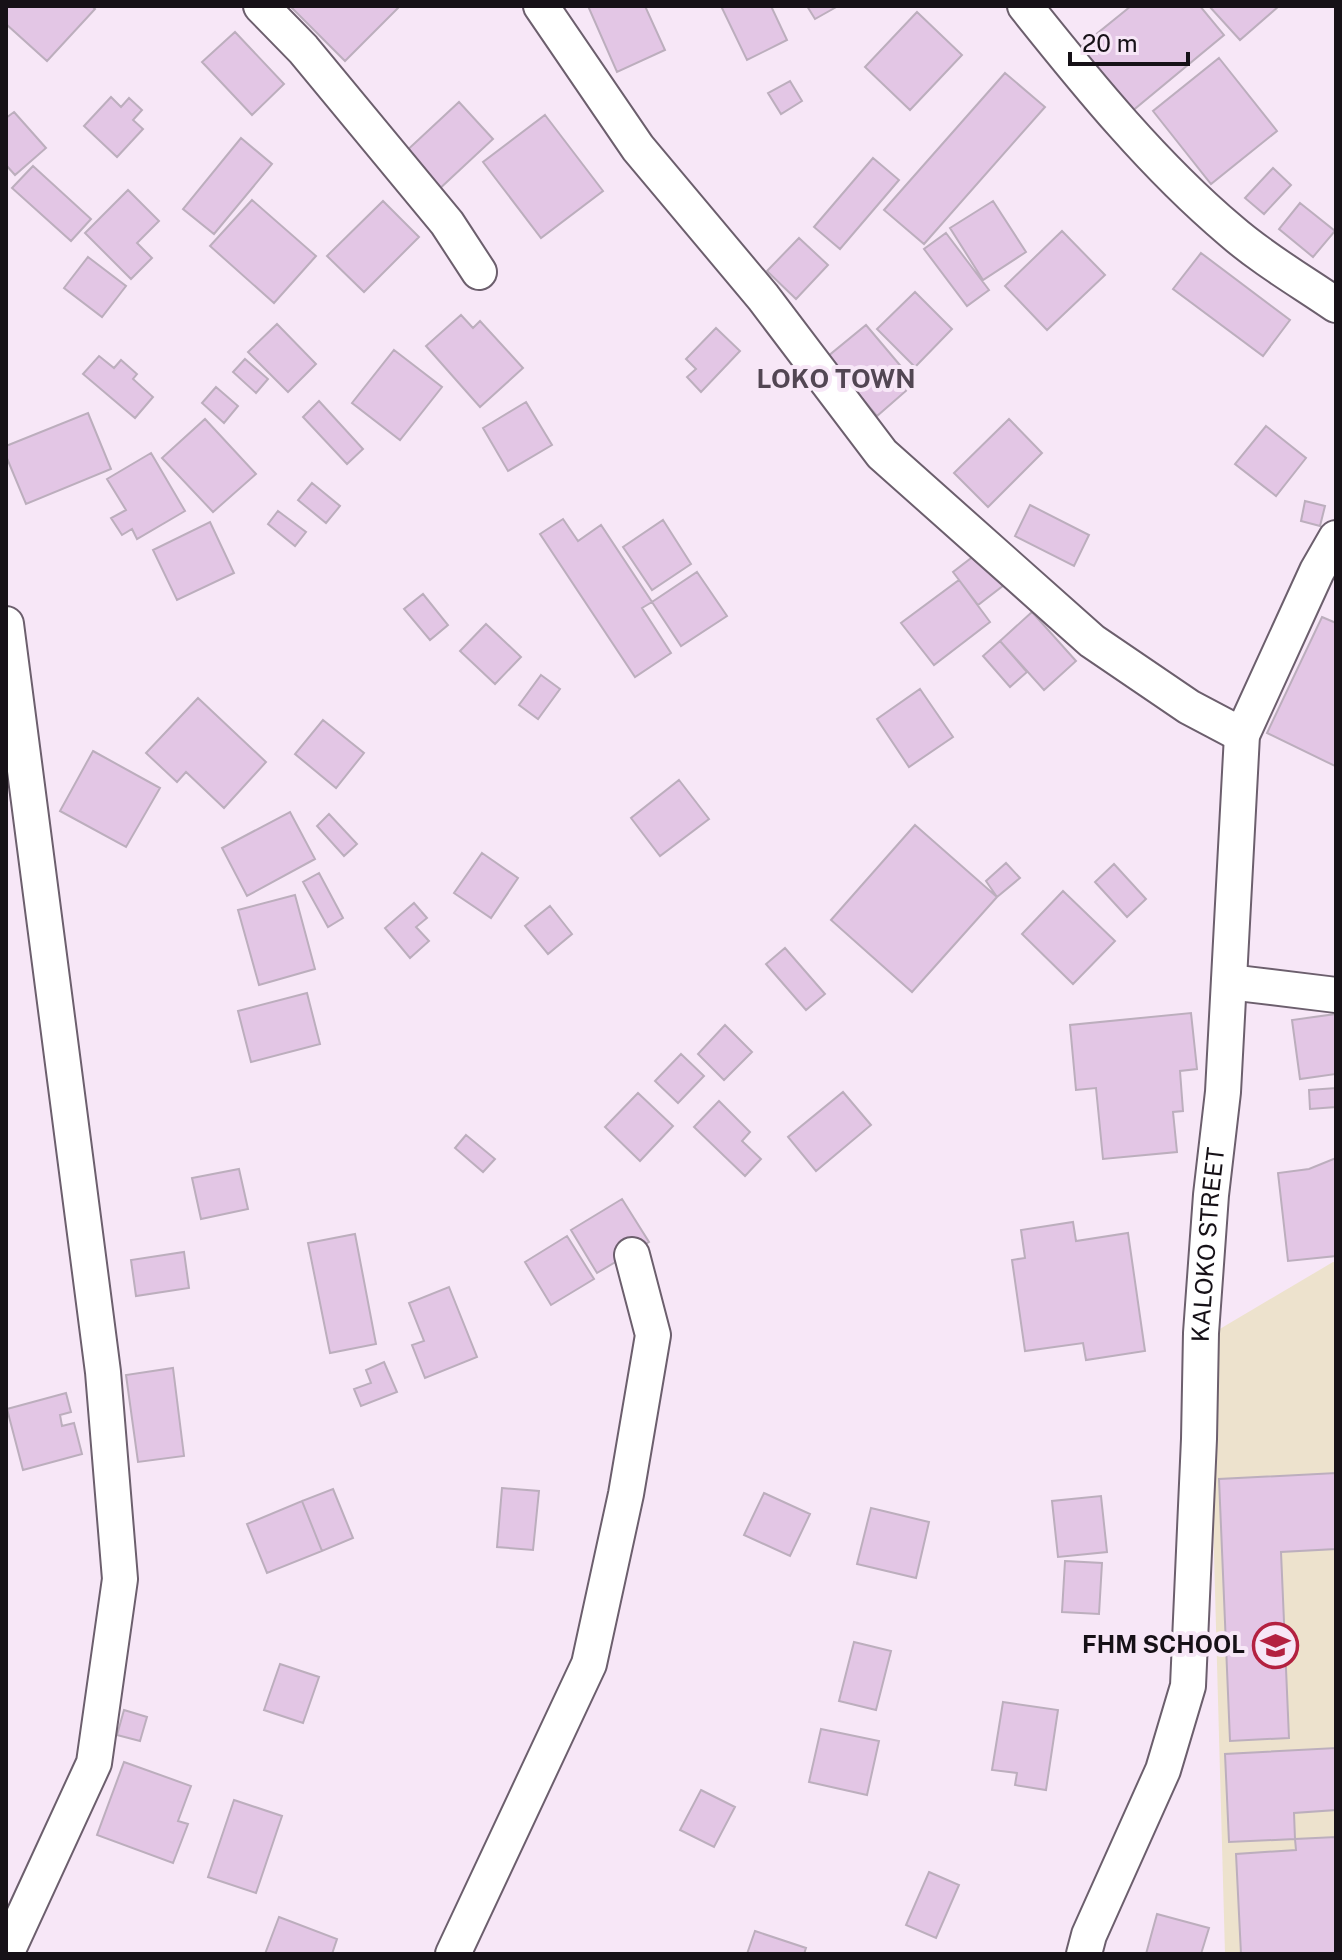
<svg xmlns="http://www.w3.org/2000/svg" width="1342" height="1960" font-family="'Public Sans',sans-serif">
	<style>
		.education { fill: #ede2cd }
		.building { fill: #e3c6e5; stroke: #bcaebd; stroke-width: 2 }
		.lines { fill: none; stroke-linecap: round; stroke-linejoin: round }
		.street-casing { stroke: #6c5f6d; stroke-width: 38 }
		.street { stroke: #fff; stroke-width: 34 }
		.labels { text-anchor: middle; stroke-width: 8; stroke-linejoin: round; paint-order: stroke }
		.street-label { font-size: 24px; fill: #161117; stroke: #f7e7f7 }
		.poi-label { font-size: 24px; font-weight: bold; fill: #161117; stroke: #f7e7f7; text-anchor: end }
		.neighbourhood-label { font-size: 26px; font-weight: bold; fill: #524653; stroke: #f7e7f7 }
	</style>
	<rect width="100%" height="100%" fill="#f7e7f7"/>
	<!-- education -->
	<path class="education" d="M1333,1262h3v692h-111l-17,-618z"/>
	<!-- building -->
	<path class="building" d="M6,6h86l3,3 -48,52 -41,-37z
		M290,6h110l-55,55z
		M588,6h57l20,44 -48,22z
		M721,6h50l16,34 -40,20z
		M807,6h31l-23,13z
		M1131,6h69l24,29 -93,77 -53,-63z
		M1209,6h70l-39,34z
		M917,12l45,43 -52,55 -45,-43z
		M235,32l49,52 -32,31 -50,-53z
		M1219,58l58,73 -66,53 -58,-73z
		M1005,73l40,34 -121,137 -40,-34z
		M790,81l12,20 -21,13 -13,-21z
		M111,97l10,10 8,-9 13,12 -9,10 10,9 -26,28 -33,-31z
		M459,102l34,37 -57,53 -34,-37z
		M14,112l32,36 -31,27 -9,-10v-47z
		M545,115l58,76 -62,47 -58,-76z
		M241,138l31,26 -58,70 -31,-25z
		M873,158l26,22 -59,69 -26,-22z
		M33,166l58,53 -20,22 -59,-53z
		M1273,168l18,17 -27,29 -19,-16z
		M128,190l31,31 -22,22 15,15 -21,21 -46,-46z
		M252,200l64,56 -42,47 -64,-57z
		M383,201l36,36 -55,55 -37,-36z
		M993,201l33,51 -43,28 -33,-52z
		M1300,203l35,28 -22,26 -34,-28z
		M1062,231l43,44 -58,55 -42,-44z
		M946,233l43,57 -22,16 -43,-57z
		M799,238l29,27 -32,34 -29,-28z
		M1201,253l89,67 -27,36 -90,-67z
		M88,257l38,29 -24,31 -38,-29z
		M915,292l37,37 -37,38 -38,-38z
		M461,315l12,13 7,-7 43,47 -43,39 -54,-61z
		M277,324l39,40 -28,28 -40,-40z
		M866,325l49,58 -38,33 -50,-59z
		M716,328l24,23 -39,41 -14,-15 9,-8 -10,-10z
		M394,350l48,37 -42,53 -48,-37z
		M99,356l15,12 7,-8 16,14 -4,5 20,18 -18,21 -52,-44z
		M245,359l23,20 -12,14 -23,-21z
		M216,387l22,19 -14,17 -22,-20z
		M319,401l44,48 -16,15 -44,-47z
		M526,402l26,43 -44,26 -25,-43z
		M88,413l23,56 -85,35 -20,-48v-10z
		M205,419l51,55 -43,38 -51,-54z
		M1009,419l33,34 -54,54 -34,-34z
		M1266,426l40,32 -30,38 -41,-32z
		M151,453l34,58 -48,28 -5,-10 -10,6 -11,-17 15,-8 -19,-31z
		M312,483l28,23 -14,17 -28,-23z
		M1305,501l20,5 -5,20 -19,-5z
		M1030,505l59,30 -15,31 -59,-30z
		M278,511l28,21 -11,14 -27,-22z
		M563,519l15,22 23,-16 51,77 -10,6 29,45 -36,24 -95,-143z
		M663,520l28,44 -39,26 -29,-43z
		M210,522l24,51 -57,27 -24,-50z
		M979,552l25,33 -26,20 -25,-33z
		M697,572l30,44 -46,30 -29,-44z
		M959,580l31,42 -56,43 -33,-42z
		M423,594l25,31 -18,15 -26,-31z
		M1032,612l44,49 -32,29 -44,-49z
		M1322,617l14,6 -1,143 -68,-33z
		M486,624l35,33 -26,27 -35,-33z
		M1000,641l27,31 -17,15 -27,-31z
		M541,675l19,14 -22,30 -19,-14z
		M920,689l33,48 -44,30 -32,-48z
		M198,698l68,64 -42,46 -38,-36 -9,10 -31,-29z
		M323,720l41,33 -28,35 -41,-34z
		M93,751l67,37 -34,59 -66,-36z
		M679,780l30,39 -49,37 -29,-38z
		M290,812l25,47 -68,37 -25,-48z
		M329,814l28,30 -13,12 -27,-30z
		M915,825l82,72 -85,95 -81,-72z
		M482,853l36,25 -27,40 -37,-25z
		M1006,863l14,15 -23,19 -11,-16z
		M1114,864l32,35 -19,18 -32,-35z
		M319,873l24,45 -15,9 -25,-45z
		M1063,891l52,50 -42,43 -51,-50z
		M295,895l20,74 -56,16 -21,-75z
		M414,903l13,15 -11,9 13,14 -19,17 -25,-30z
		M550,906l22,28 -24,20 -23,-28z
		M785,948l40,46 -19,16 -40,-46z
		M307,993l13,51 -69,18 -13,-51z
		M1191,1013l6,56 -17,2 3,40 -10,1 4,40 -74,7 -7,-71 -20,2 -6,-65z
		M1336,1014v60l-36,5 -8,-59z
		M725,1025l27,27 -28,28 -26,-26z
		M681,1054l23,22 -26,27 -23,-22z
		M1336,1088v19l-26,2 -1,-19z
		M843,1092l28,33 -55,46 -28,-34z
		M638,1093l35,33 -33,35 -35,-34z
		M719,1101l31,31 -8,9 19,18 -16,17 -51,-49z
		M466,1135l29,24 -12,13 -28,-24z
		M1336,1158v98l-48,5 -10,-88 31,-4z
		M239,1169l9,40 -47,10 -9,-41z
		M622,1199l27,43 -52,31 -26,-43z
		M1073,1222l3,19 52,-8 17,118 -59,9 -3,-17 -58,8 -13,-91 13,-2 -4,-28z
		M355,1234l21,110 -46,9 -22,-110z
		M567,1236l27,43 -43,26 -26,-43z
		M184,1252l5,36 -53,8 -5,-36z
		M449,1287l28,70 -52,21 -13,-33 12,-4 -15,-38z
		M384,1362l13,30 -36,14 -7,-17 17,-6 -5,-13z
		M173,1368l11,88 -46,6 -12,-87z
		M66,1393l5,19 -11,3 2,11 12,-3 8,31 -59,16 -16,-61z
		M1336,1473v76l-55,3 8,186 -59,3 -11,-262z
		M502,1488l37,3 -6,59 -36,-3z
		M333,1489l20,49 -31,13 -20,-50z
		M764,1493l46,21 -20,42 -46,-21z
		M1101,1496l6,56 -49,5 -6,-56z
		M302,1501l20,50 -55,22 -20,-49z
		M871,1508l58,14 -13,56 -59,-14z
		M1065,1561l37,2 -3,51 -37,-2z
		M854,1642l37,9 -15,59 -37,-9z
		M280,1664l39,13 -16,46 -39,-13z
		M1003,1702l55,8 -12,80 -31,-5 2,-12 -25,-3z
		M124,1710l23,7 -7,24 -23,-6z
		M821,1729l58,12 -12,54 -58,-13z
		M1336,1748v62l-42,3 1,26 -66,3 -4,-88z
		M124,1762l67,24 -13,35 10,3 -15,39 -76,-28z
		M701,1790l34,17 -21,40 -34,-17z
		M234,1800l48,16 -26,77 -48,-16z
		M1336,1837v117h-95l-5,-100 60,-4 -1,-11z
		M929,1872l30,13 -23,53 -30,-13z
		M1157,1914l52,14 -8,26h-55z
		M279,1917l58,22 -5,15h-67z
		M755,1931l51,17 -2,6h-57z"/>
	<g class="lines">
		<defs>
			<g id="street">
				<path d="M261,6l42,43 144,174 32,49"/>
				<path d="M541,6l97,142 125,149 119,157 210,187 97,66 53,28"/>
				<path d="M1025,6c63,79 129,160 206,225 32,28 70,50 105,74"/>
				<path d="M6,624l97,748 17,207 -26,184 -88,191"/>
				<path d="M1229,982l107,13"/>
				<path d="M453,1954l136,-290 37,-170 27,-159 -21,-80"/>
				<path id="s1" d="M1084,1954l5,-19 74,-165 25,-84 11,-247 2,-106 10,-138 12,-103 19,-357 75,-164 19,-33"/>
			</g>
		</defs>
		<!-- street casing -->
		<use href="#street" class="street-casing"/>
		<!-- street -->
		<use href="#street" class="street"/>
	</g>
	<!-- icons -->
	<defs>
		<symbol id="school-ring" viewBox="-11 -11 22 22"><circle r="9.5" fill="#f7e7f7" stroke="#b32140" stroke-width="1.5"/><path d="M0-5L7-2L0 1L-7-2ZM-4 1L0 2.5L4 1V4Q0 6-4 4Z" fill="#b32140"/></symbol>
	</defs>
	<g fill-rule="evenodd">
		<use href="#school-ring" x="1250" y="1620" width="51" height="51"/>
	</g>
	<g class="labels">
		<!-- street labels -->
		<g class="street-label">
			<text dy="8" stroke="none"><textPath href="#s1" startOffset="730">KALOKO STREET</textPath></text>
		</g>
		<!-- poi labels -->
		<g class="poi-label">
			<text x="1245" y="1653">FHM SCHOOL</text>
		</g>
		<!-- neighbourhood labels -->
		<g class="neighbourhood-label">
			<text x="836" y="388">LOKO TOWN</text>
		</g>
	</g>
	<!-- border -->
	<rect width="1342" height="1960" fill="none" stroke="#161117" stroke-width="16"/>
	<!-- scale -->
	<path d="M1070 52v12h118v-12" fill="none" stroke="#161117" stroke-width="4"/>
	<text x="1082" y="52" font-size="24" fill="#161117" stroke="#f7e7f7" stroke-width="6" paint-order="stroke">20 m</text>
</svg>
